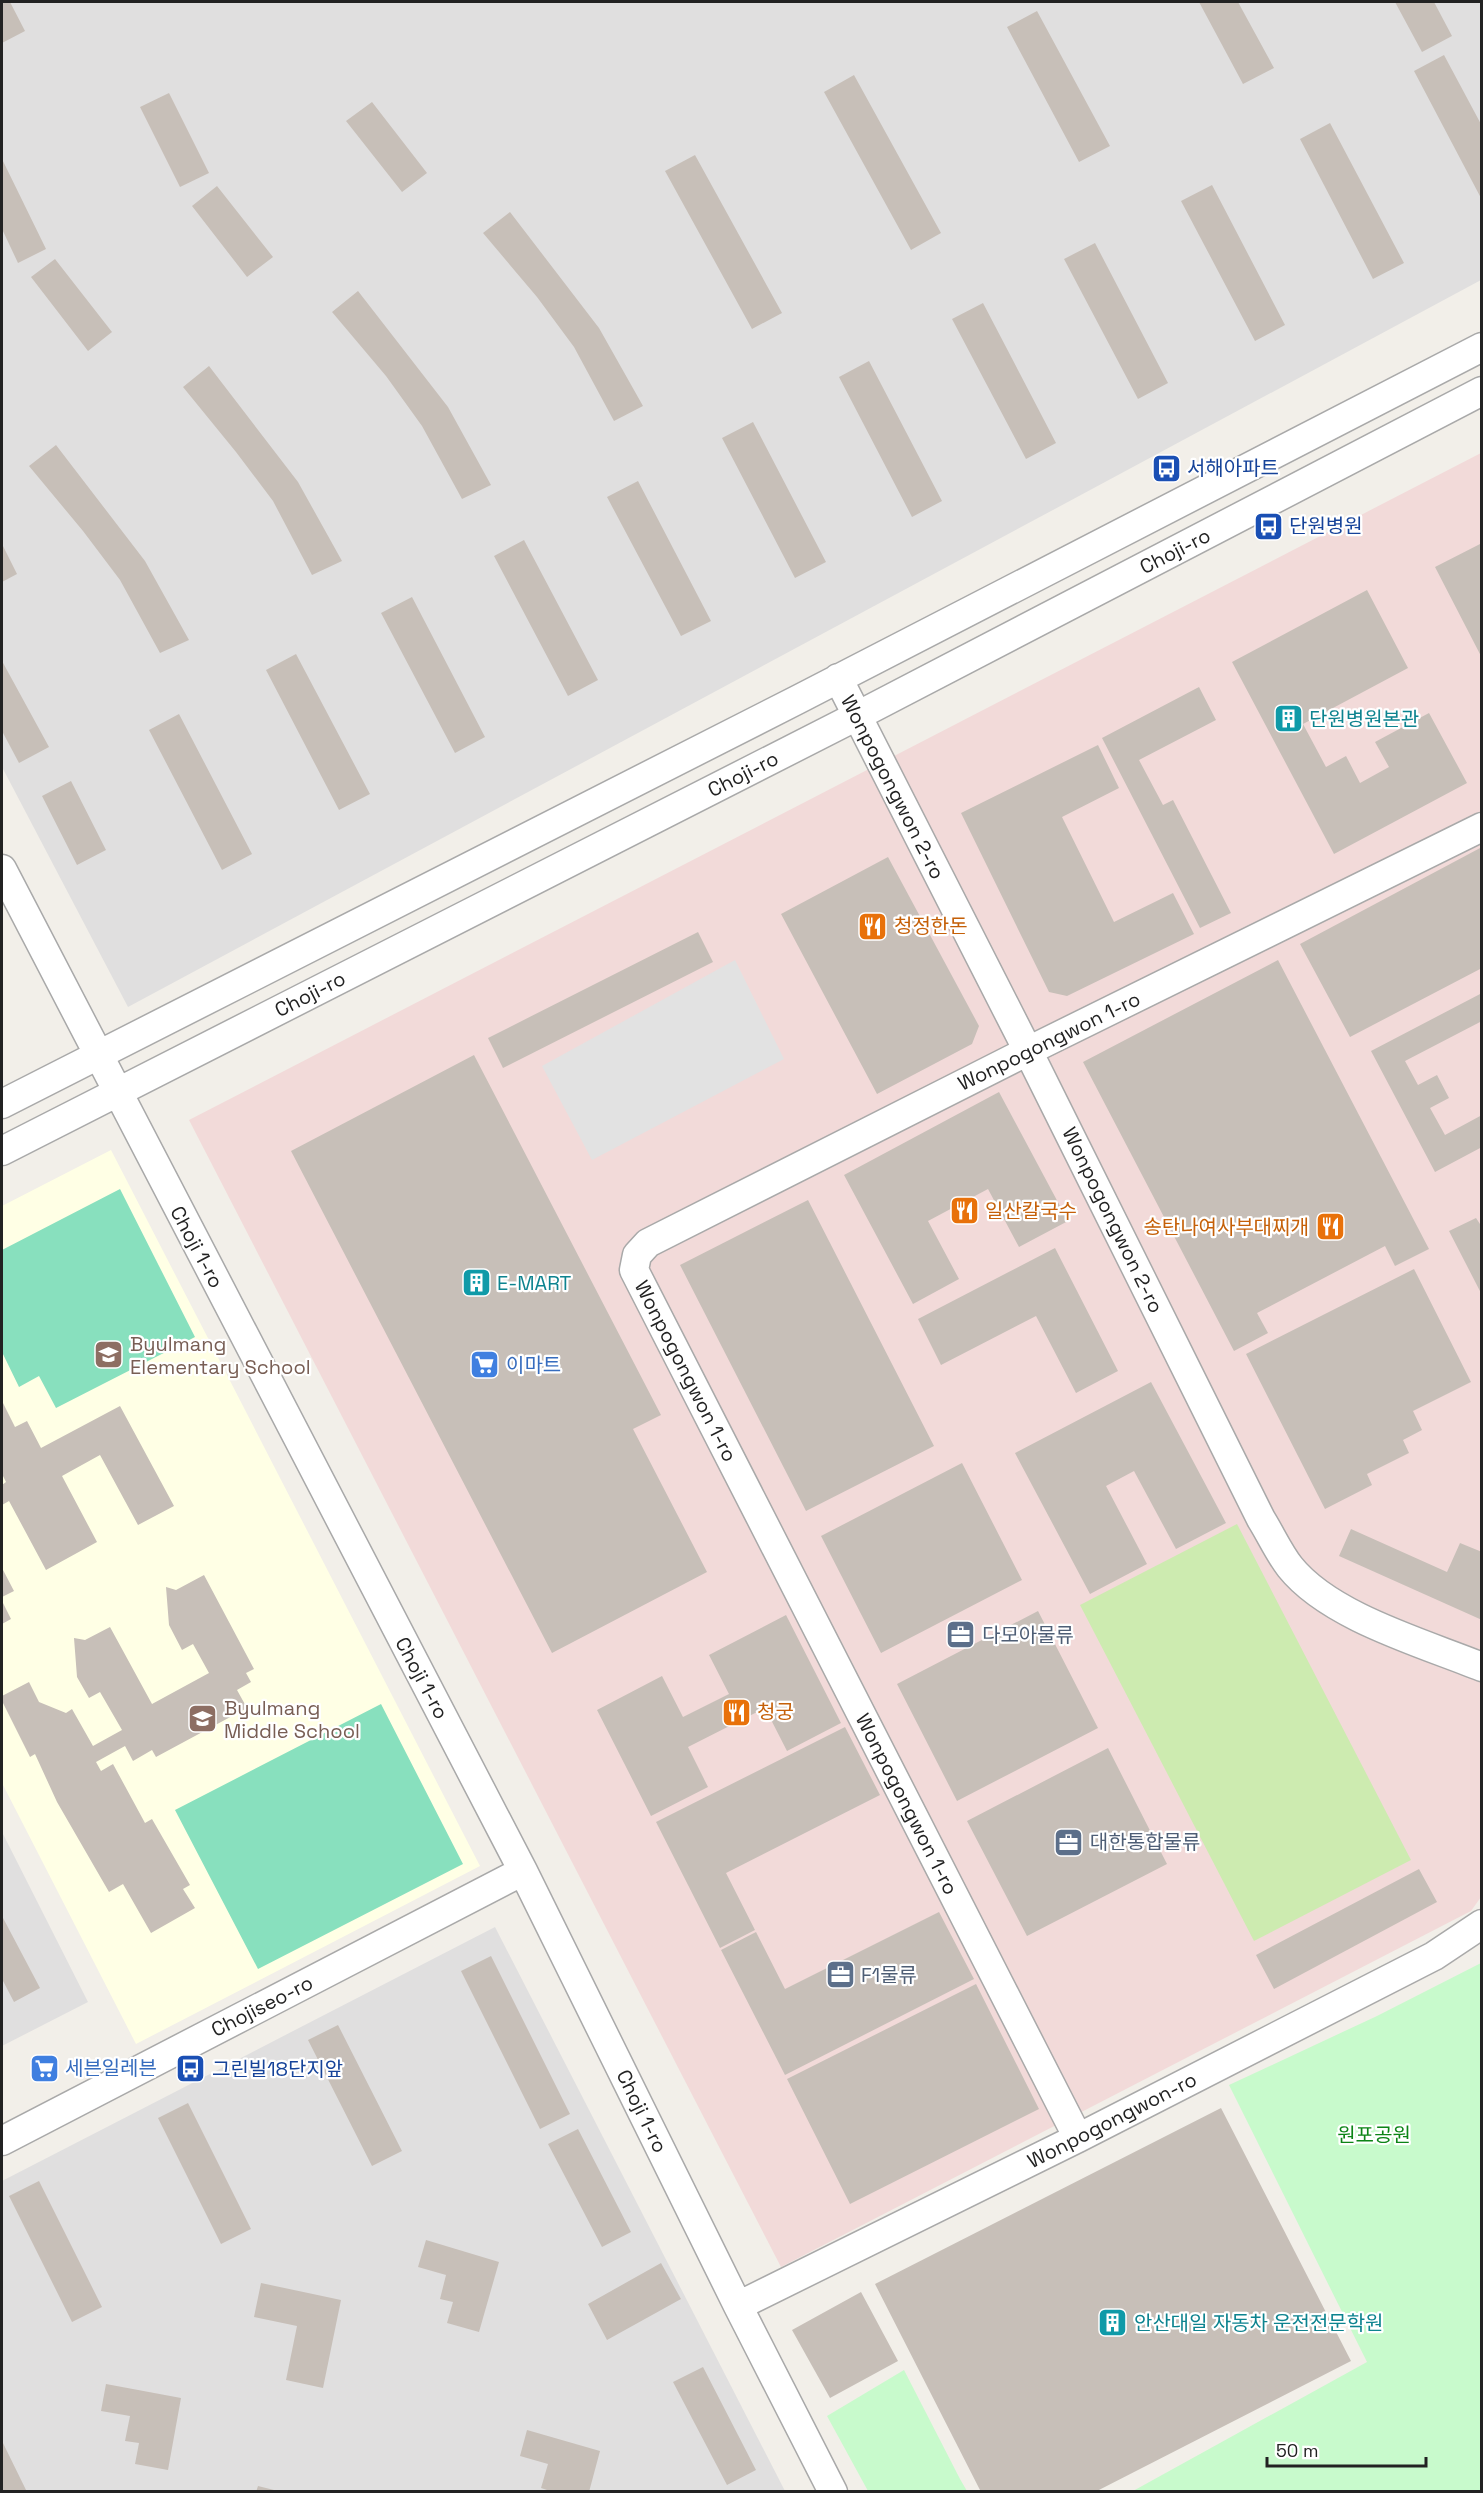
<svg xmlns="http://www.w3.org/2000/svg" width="1483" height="2493" font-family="'Space Grotesk','Noto Sans KR',sans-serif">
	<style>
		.residential { fill: #e0dfdf }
		.commercial { fill: #f2dad9 }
		.education { fill: #ffffe5 }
		.grass { fill: #cdebb0 }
		.park { fill: #c8facc }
		.pitch { fill: #88e0be }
		.parking { fill: #e2e2e2 }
		.building { fill: #c7bfb8 }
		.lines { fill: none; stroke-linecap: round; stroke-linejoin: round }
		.tertiary-casing { stroke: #a9a9a9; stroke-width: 31 }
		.tertiary { stroke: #fff; stroke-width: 28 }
		.labels { text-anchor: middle; stroke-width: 4.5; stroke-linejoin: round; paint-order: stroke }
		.transit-label { font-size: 20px; fill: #164399; stroke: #fff; text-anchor: start }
		.street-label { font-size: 20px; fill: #222; stroke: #fff }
		.culture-label { font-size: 20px; fill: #0d838f; stroke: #fff; text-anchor: start }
		.food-label { font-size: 20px; fill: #c56008; stroke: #fff; text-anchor: start }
		.education-label { font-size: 20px; fill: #785e54; stroke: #fff; text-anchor: start }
		.shop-label { font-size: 20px; fill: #366cbe; stroke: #fff; text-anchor: start }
		.service-label { font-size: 20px; fill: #4e5e75; stroke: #fff; text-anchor: start }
		.park-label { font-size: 20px; fill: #0c8416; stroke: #fff }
	</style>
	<rect width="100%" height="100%" fill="#f2efe9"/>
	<!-- residential -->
	<path class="residential" d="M2,2h1479v278l-1353,727 -126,-240z
		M2,1832l86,170 -86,44z
		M495,1927l290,564 -783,1v-311z"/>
	<!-- commercial -->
	<path class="commercial" d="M1481,453v1444l-10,14 -690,356 -592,-1147z"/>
	<!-- education -->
	<path class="education" d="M111,1150l369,716 -344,178 -134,-261v-577z"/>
	<!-- grass -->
	<path class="grass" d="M1237,1524l174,336 -157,81 -174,-336z"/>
	<!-- park -->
	<path class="park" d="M1481,1963v528h-348l234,-129 -138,-277 148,-69z
		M904,2370l56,109 7,12h-99l-41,-75z"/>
	<!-- pitch -->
	<path class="pitch" d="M120,1189l75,148 -139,71 -17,-32 -20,11 -17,-35v-102z
		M381,1704l82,160 -205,105 -83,-159z"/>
	<!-- parking -->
	<path class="parking" d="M735,960l49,99 -192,101 -50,-94z"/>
	<!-- building -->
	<path class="building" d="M2,2h8l15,29 -23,12z
		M1199,2h39l36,66 -31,16z
		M1395,2h39l18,34 -30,16z
		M1037,11l73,135 -31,16 -72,-135z
		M1444,55l38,71v74l-68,-129z
		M854,75l87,158 -30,17 -87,-158z
		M169,93l40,80 -29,14 -40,-80z
		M372,102l55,71 -25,19 -56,-71z
		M1330,123l74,140 -31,16 -73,-140z
		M695,155l87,158 -30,16 -87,-158z
		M2,159l44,90 -28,14 -16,-34z
		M1212,185l73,140 -30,16 -74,-140z
		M217,186l56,71 -26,20 -55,-71z
		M510,212l89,116 44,78 -29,15 -40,-74 -37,-50 -54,-64z
		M1095,243l73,140 -30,16 -74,-140z
		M55,259l57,73 -24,19 -57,-74z
		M358,291l90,116 43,78 -29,14 -40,-73 -36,-50 -54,-64z
		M983,303l73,140 -30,16 -74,-140z
		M869,361l73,140 -30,16 -73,-140z
		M209,366l89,116 44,79 -30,14 -39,-74 -37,-49 -53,-65z
		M753,422l73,140 -31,16 -73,-140z
		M56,445l89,116 44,79 -29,13 -40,-73 -37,-49 -54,-65z
		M638,481l73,140 -30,15 -74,-139z
		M524,540l74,140 -30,16 -74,-140z
		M1482,543v115l-47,-91z
		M2,544l15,30 -15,8z
		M1367,590l41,78 -105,56 23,43 20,-11 14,27 29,-16 -14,-25 54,-29 38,70 -133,71 -102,-192z
		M412,597l73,140 -30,16 -74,-140z
		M296,654l74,140 -31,16 -73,-140z
		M2,661l47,86 -30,16 -17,-32z
		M1199,687l17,33 -77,40 24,45 10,-5 58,113 -31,15 -98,-190z
		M179,714l73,140 -30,16 -73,-140z
		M1098,745l21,43 -57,29 52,105 59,-29 21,41 -127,62 -18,-4 -88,-179z
		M71,781l35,69 -29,15 -35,-69z
		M1482,847v121l-132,69 -50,-93z
		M888,857l91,169 -7,18 -95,50 -96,-180z
		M698,932l15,30 -210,106 -15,-30z
		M1278,960l151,289 -34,17 -10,-20 -128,67 11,20 -34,18 -151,-289z
		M1482,993v28l-77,40 13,24 19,-10 12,23 -19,10 15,27 37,-20v32l-47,25 -64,-121z
		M474,1055l187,360 -28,14 74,143 -155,81 -261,-502z
		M999,1092l69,129 -49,26 -31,-58 -60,32 31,58 -46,25 -69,-129z
		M808,1200l126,246 -128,65 -126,-246z
		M1476,1218l6,9v68l-33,-64z
		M1055,1248l63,123 -42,22 -40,-77 -95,49 -23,-46z
		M1414,1269l57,113 -58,29 9,19 -19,10 6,13 -42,21 5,11 -47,24 -79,-155z
		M1151,1382l75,141 -50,26 -42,-78 -28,15 41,78 -57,30 -75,-141z
		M2,1401l13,26 12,-6 14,27 79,-42 54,100 -36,19 -38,-70 -38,21 35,66 -51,28 -37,-69 -7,4v-20l4,-3 -4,-8z
		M962,1463l60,117 -141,73 -60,-117z
		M1351,1529l96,43 13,-29 22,9v68l-143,-64z
		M2,1568l12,23 -12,6z
		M204,1575l50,94 -8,4 5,9 -14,8 10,18 -91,49 -4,-7 -19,11 -8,-15 -29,16 5,9 12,-7 32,59 7,-4 38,66 -7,4 12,19 -44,25 -28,-49 -14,8 -52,-90 -22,-48 -5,3 -28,-56v-5l27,-14 10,20 27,11 6,-4 21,37 29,-16 -22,-38 -11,6 -12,-21 -3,-39 11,2 25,-13 42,77 57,-31 -16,-29 -11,6 -13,-25 -3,-38 10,3z
		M2,1601l9,18 -9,5z
		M1038,1611l60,117 -141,73 -60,-117z
		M786,1615l55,108 -54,28 -22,-43 -77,39 20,40 -57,29 -54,-106 65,-34 21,41 46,-23 -20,-39z
		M845,1727l35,68 -154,78 29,57 -35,18 -64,-126z
		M1108,1748l59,116 -140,72 -60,-115z
		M1419,1869l18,33 -163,87 -18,-34z
		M939,1912l35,67 -189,96 -64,-125 35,-18 29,57z
		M2,1916l38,72 -26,14 -12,-23z
		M491,1956l79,158 -30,15 -79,-158z
		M976,1984l63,125 -189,95 -63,-125z
		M338,2025l64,126 -30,15 -64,-126z
		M188,2103l63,126 -30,15 -63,-126z
		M1221,2108l130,253 -256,131h-114l-106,-208z
		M578,2129l53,103 -29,15 -54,-103z
		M39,2181l63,126 -30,15 -63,-126z
		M426,2240l73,22 -20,70 -32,-9 6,-21 -13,-3 6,-24 -28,-8z
		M661,2263l20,36 -74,41 -19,-36z
		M261,2283l80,17 -18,88 -37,-8 11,-54 -43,-9z
		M861,2292l37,69 -68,37 -38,-68z
		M703,2367l53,103 -29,15 -54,-103z
		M106,2384l75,14 -13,72 -33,-6 4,-21 -14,-2 5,-25 -29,-5z
		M527,2430l73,21 -11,41h-36l-12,-4 7,-24 -28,-8z
		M2,2441l25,51h-25z
		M258,2486l20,5v1h-22z"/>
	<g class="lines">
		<defs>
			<path id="tertiary" d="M838,678l190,373 233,468c10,16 18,34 29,48 40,50 133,76 192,100
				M2,869l521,1002 215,435 95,186
				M2,1104l795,-404 685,-353
				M2,1151l855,-435 625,-325
				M1078,2138l-444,-868 3,-15 11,-12 380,-192 454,-224
				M2,2141l521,-270
				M738,2306l340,-168 356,-182 48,-32"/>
		</defs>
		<!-- tertiary casing -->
		<use href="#tertiary" class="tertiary-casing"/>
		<!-- tertiary -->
		<use href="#tertiary" class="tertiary"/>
	</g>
	<!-- icons -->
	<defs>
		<symbol id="bus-square" viewBox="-11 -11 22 22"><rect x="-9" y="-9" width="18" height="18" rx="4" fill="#1a4fb4" stroke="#fff"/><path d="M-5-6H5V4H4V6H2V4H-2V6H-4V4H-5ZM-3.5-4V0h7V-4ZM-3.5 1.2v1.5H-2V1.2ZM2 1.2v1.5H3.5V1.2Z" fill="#fff"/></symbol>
		<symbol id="building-square" viewBox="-11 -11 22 22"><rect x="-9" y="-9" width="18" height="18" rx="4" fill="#0f9aa8" stroke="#fff"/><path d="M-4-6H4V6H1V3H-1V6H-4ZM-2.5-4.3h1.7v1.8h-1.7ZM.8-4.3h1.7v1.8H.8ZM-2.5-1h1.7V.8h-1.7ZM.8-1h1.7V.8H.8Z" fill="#fff"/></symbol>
		<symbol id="restaurant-square" viewBox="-11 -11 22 22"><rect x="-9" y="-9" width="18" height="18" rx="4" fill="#e8710a" stroke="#fff"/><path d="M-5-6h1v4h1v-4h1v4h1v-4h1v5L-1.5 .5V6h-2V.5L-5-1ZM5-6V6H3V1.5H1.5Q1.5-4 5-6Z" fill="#fff"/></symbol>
		<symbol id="school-square" viewBox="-11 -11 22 22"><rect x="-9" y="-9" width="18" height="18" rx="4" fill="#8d6e63" stroke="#fff"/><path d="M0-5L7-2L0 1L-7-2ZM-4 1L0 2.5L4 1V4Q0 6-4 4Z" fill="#fff"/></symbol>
		<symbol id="supermarket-square" viewBox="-11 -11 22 22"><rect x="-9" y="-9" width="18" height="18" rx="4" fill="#3f7fe0" stroke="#fff"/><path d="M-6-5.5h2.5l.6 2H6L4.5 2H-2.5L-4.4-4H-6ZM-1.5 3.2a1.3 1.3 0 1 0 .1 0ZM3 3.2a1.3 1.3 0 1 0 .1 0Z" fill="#fff"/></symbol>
		<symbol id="office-square" viewBox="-11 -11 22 22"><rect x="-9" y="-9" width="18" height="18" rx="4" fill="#5c6f8a" stroke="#fff"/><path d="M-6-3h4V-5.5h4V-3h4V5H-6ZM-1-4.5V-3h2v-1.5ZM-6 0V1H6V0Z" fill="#fff"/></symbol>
	</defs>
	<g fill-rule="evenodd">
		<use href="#bus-square" x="1150" y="452" width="33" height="33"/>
		<use href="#bus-square" x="1252" y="510" width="33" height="33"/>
		<use href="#building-square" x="1272" y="702" width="33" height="33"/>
		<use href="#restaurant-square" x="856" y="910" width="33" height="33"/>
		<use href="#restaurant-square" x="948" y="1194" width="33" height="33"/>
		<use href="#restaurant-square" x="1314" y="1210" width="33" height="33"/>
		<use href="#building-square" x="460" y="1266" width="33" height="33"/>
		<use href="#school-square" x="92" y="1338" width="33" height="33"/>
		<use href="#supermarket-square" x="468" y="1348" width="33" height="33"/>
		<use href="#office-square" x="944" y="1618" width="33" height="33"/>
		<use href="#restaurant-square" x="720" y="1696" width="33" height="33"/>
		<use href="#school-square" x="186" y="1702" width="33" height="33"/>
		<use href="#office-square" x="1052" y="1826" width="33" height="33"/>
		<use href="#office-square" x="824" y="1958" width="33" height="33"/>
		<use href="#supermarket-square" x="28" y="2052" width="33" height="33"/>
		<use href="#bus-square" x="174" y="2052" width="33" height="33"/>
		<use href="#building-square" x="1096" y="2306" width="33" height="33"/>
	</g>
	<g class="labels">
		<!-- transit labels -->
		<g class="transit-label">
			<text x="1187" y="475">서해아파트</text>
			<text x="1289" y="533">단원병원</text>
			<text x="212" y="2076">그린빌18단지앞</text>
		</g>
		<!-- street labels -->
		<g class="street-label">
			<text transform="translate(1175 551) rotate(-27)" y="7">Choji-ro</text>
			<text transform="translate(743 774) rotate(-27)" y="7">Choji-ro</text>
			<text transform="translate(893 787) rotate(63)" y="7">Wonpogongwon 2-ro</text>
			<text transform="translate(310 994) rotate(-27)" y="7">Choji-ro</text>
			<text transform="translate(1049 1041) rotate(-26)" y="7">Wonpogongwon 1-ro</text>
			<text transform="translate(1113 1220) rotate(64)" y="7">Wonpogongwon 2-ro</text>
			<text transform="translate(197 1247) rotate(62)" y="7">Choji 1-ro</text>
			<text transform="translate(686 1371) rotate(63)" y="7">Wonpogongwon 1-ro</text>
			<text transform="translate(422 1678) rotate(62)" y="7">Choji 1-ro</text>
			<text transform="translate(907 1804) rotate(63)" y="7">Wonpogongwon 1-ro</text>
			<text transform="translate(262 2006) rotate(-27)" y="7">Chojiseo-ro</text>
			<text transform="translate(642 2111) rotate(64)" y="7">Choji 1-ro</text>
			<text transform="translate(1112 2120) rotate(-27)" y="7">Wonpogongwon-ro</text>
		</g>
		<!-- culture labels -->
		<g class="culture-label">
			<text x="1309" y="726">단원병원본관</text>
			<text x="497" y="1290">E-MART</text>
			<text x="1134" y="2330">안산대일 자동차 운전전문학원</text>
		</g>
		<!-- food labels -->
		<g class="food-label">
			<text x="894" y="933">청정한돈</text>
			<text x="985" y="1218">일산칼국수</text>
			<text x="1309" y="1234" text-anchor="end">송탄나여사부대찌개</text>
			<text x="757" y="1719">청궁</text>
		</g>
		<!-- education labels -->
		<g class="education-label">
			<text x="130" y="1351">Byulmang<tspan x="130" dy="23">Elementary School</tspan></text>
			<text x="224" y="1715">Byulmang<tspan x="224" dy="23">Middle School</tspan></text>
		</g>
		<!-- shop labels -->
		<g class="shop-label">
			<text x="506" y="1372">이마트</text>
			<text x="65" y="2075">세븐일레븐</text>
		</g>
		<!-- service labels -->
		<g class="service-label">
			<text x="982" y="1642">다모아물류</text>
			<text x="1090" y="1849">대한통합물류</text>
			<text x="861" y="1982">F1물류</text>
		</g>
		<!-- park labels -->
		<g class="park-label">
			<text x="1374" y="2142">원포공원</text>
		</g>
	</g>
	<!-- border -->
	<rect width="1483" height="2493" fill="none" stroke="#222222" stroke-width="6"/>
	<!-- scale -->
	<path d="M1267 2457v9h159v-9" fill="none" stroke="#222222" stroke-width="3"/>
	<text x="1276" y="2457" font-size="18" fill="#222222" stroke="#ffffff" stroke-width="4.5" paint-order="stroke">50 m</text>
</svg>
